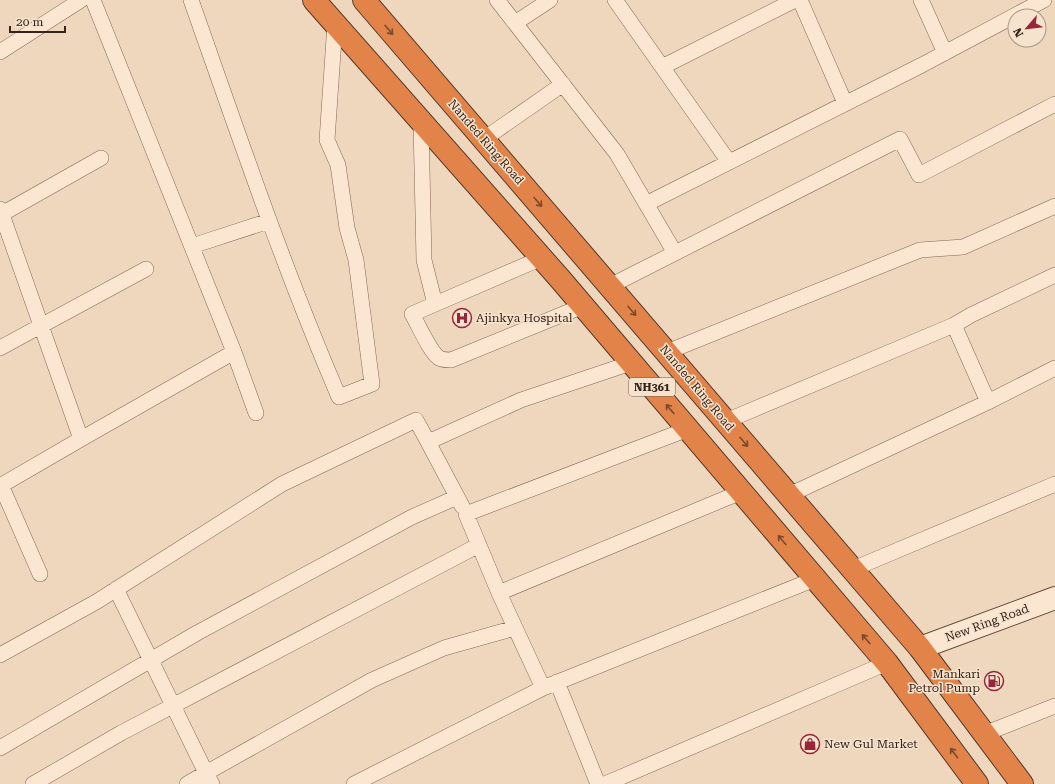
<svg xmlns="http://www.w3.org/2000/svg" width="1055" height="784" font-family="'Roboto Serif',serif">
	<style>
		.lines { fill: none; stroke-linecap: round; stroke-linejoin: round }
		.street-casing { stroke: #876756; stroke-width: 16 }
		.secondary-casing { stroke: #69493a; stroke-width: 24 }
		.highway-casing { stroke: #54372b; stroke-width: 24 }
		.street { stroke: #fae6d1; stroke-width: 15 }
		.secondary { stroke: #fae6d1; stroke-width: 22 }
		.highway { stroke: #e2844a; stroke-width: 22 }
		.oneway { stroke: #7b4a2e }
		.labels { text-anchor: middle; stroke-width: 3; stroke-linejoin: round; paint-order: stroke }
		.shield { fill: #f6e3cd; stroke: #705d50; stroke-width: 1 }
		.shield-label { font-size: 11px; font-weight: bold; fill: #36231b }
		.street-label { font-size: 12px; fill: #36231b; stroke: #f6e3cd }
		.poi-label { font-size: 12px; fill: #36231b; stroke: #f6e3cd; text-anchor: start }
	</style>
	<rect width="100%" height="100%" fill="#efd7be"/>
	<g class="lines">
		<defs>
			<path id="street" d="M93,0l141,352 22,61
				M191,0c47,133 92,267 148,397l33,-13 -16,-124 -9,-32 -9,-63 -11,-25 8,-116
				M497,0l120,154 58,99
				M615,0l114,162
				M800,0l45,103
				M921,0l24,53
				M515,23l35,-23
				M0,52l81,-52
				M662,67l133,-67
				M421,123l3,137 11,44
				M484,139l79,-55
				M646,204l276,-139 122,-65
				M0,209l81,230 153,-87
				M0,215l101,-57
				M192,246l77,-25
				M542,258l-130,56c6,10 18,38 27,44 4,2 8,2 12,2l132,-54
				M610,286l290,-147 19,36 136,-71
				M954,325l17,-10 84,-40
				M0,348l146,-79
				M667,352l253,-102 43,-3 92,-41
				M726,421l228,-96 34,77
				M428,442l34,64
				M1,485l39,89
				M0,486l81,-47
				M789,495l199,-93 67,-34
				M853,569l202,-85
				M116,589l90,184 -19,11
				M499,593l-33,-79 222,-85
				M0,655l96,-53 186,-118 134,-64 12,22 93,-42 110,-37
				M557,682l41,102
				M543,688l-44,-95 242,-101
				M984,734l71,-28
				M0,748l197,-115 215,-116 45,-20
				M33,784l88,-51 358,-188
				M212,784l-6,-11 166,-93 72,-32 71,-20
				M354,784l189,-96 272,-109
				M605,784l282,-121"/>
			<path id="secondary" d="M920,648l135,-50"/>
			<path id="highway" d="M314,0l247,280 326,383 90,121
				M364,0l556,648 102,136"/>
		</defs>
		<!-- street casing -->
		<use href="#street" class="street-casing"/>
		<!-- secondary casing -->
		<use href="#secondary" class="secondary-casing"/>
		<!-- highway casing -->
		<use href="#highway" class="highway-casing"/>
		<!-- street -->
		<use href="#street" class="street"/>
		<!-- secondary -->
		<use href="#secondary" class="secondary"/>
		<!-- highway -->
		<use href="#highway" class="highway"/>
	</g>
	<!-- one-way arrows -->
	<defs><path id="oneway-shaft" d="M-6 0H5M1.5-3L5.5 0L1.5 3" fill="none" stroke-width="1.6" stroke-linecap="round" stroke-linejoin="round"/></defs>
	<g class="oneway">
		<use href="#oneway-shaft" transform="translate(389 30) rotate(49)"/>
		<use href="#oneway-shaft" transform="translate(538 202) rotate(49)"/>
		<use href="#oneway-shaft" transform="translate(632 311) rotate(50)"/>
		<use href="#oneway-shaft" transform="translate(670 409) rotate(-130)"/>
		<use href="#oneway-shaft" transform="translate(744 442) rotate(49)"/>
		<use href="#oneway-shaft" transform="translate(782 540) rotate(-130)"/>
		<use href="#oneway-shaft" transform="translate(866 639) rotate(-130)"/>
		<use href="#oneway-shaft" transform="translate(954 753) rotate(-127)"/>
	</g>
	<!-- icons -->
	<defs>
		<symbol id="hospital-ring" viewBox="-11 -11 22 22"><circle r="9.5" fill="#f6e3cd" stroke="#98253a" stroke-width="1.5"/><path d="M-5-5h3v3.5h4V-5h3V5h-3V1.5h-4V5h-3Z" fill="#98253a"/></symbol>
		<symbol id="fuel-ring" viewBox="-11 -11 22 22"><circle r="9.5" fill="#f6e3cd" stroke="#98253a" stroke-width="1.5"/><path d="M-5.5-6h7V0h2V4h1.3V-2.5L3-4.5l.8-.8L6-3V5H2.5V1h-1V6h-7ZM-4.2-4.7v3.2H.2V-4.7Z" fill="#98253a"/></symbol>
		<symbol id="shop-ring" viewBox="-11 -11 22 22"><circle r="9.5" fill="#f6e3cd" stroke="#98253a" stroke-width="1.5"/><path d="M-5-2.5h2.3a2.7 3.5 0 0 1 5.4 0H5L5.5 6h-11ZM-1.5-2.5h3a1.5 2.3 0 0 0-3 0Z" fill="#98253a"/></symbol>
	</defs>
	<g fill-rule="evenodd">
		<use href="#hospital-ring" x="451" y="307" width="22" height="22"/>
		<use href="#fuel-ring" x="983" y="670" width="22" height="22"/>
		<use href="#shop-ring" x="799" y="733" width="22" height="22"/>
	</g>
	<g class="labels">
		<!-- shield labels -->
		<rect class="shield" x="629" y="378" width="46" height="18" rx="3"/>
		<g class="shield-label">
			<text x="652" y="391">NH361</text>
		</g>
		<!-- street labels -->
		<g class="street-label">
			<text transform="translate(486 142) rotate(49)" y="4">Nanded Ring Road</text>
			<text transform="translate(697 388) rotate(50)" y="4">Nanded Ring Road</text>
			<text transform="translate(987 623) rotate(-20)" y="4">New Ring Road</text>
		</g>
		<!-- poi labels -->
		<g class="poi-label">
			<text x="476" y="322">Ajinkya Hospital</text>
			<text x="980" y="678" text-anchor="end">Mankari<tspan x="980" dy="14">Petrol Pump</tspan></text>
			<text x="824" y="748">New Gul Market</text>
		</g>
	</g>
	<!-- north arrow -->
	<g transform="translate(1027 28) rotate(242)"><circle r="19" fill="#f6e3cd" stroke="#a99686"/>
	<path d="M0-3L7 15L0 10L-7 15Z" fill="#98253a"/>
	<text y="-6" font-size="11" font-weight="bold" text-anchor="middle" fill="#36231b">N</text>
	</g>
	<!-- scale -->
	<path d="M10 26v6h55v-6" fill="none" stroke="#36231b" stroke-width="2"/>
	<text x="16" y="26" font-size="12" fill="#36231b" stroke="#f6e3cd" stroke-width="3" paint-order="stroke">20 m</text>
</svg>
